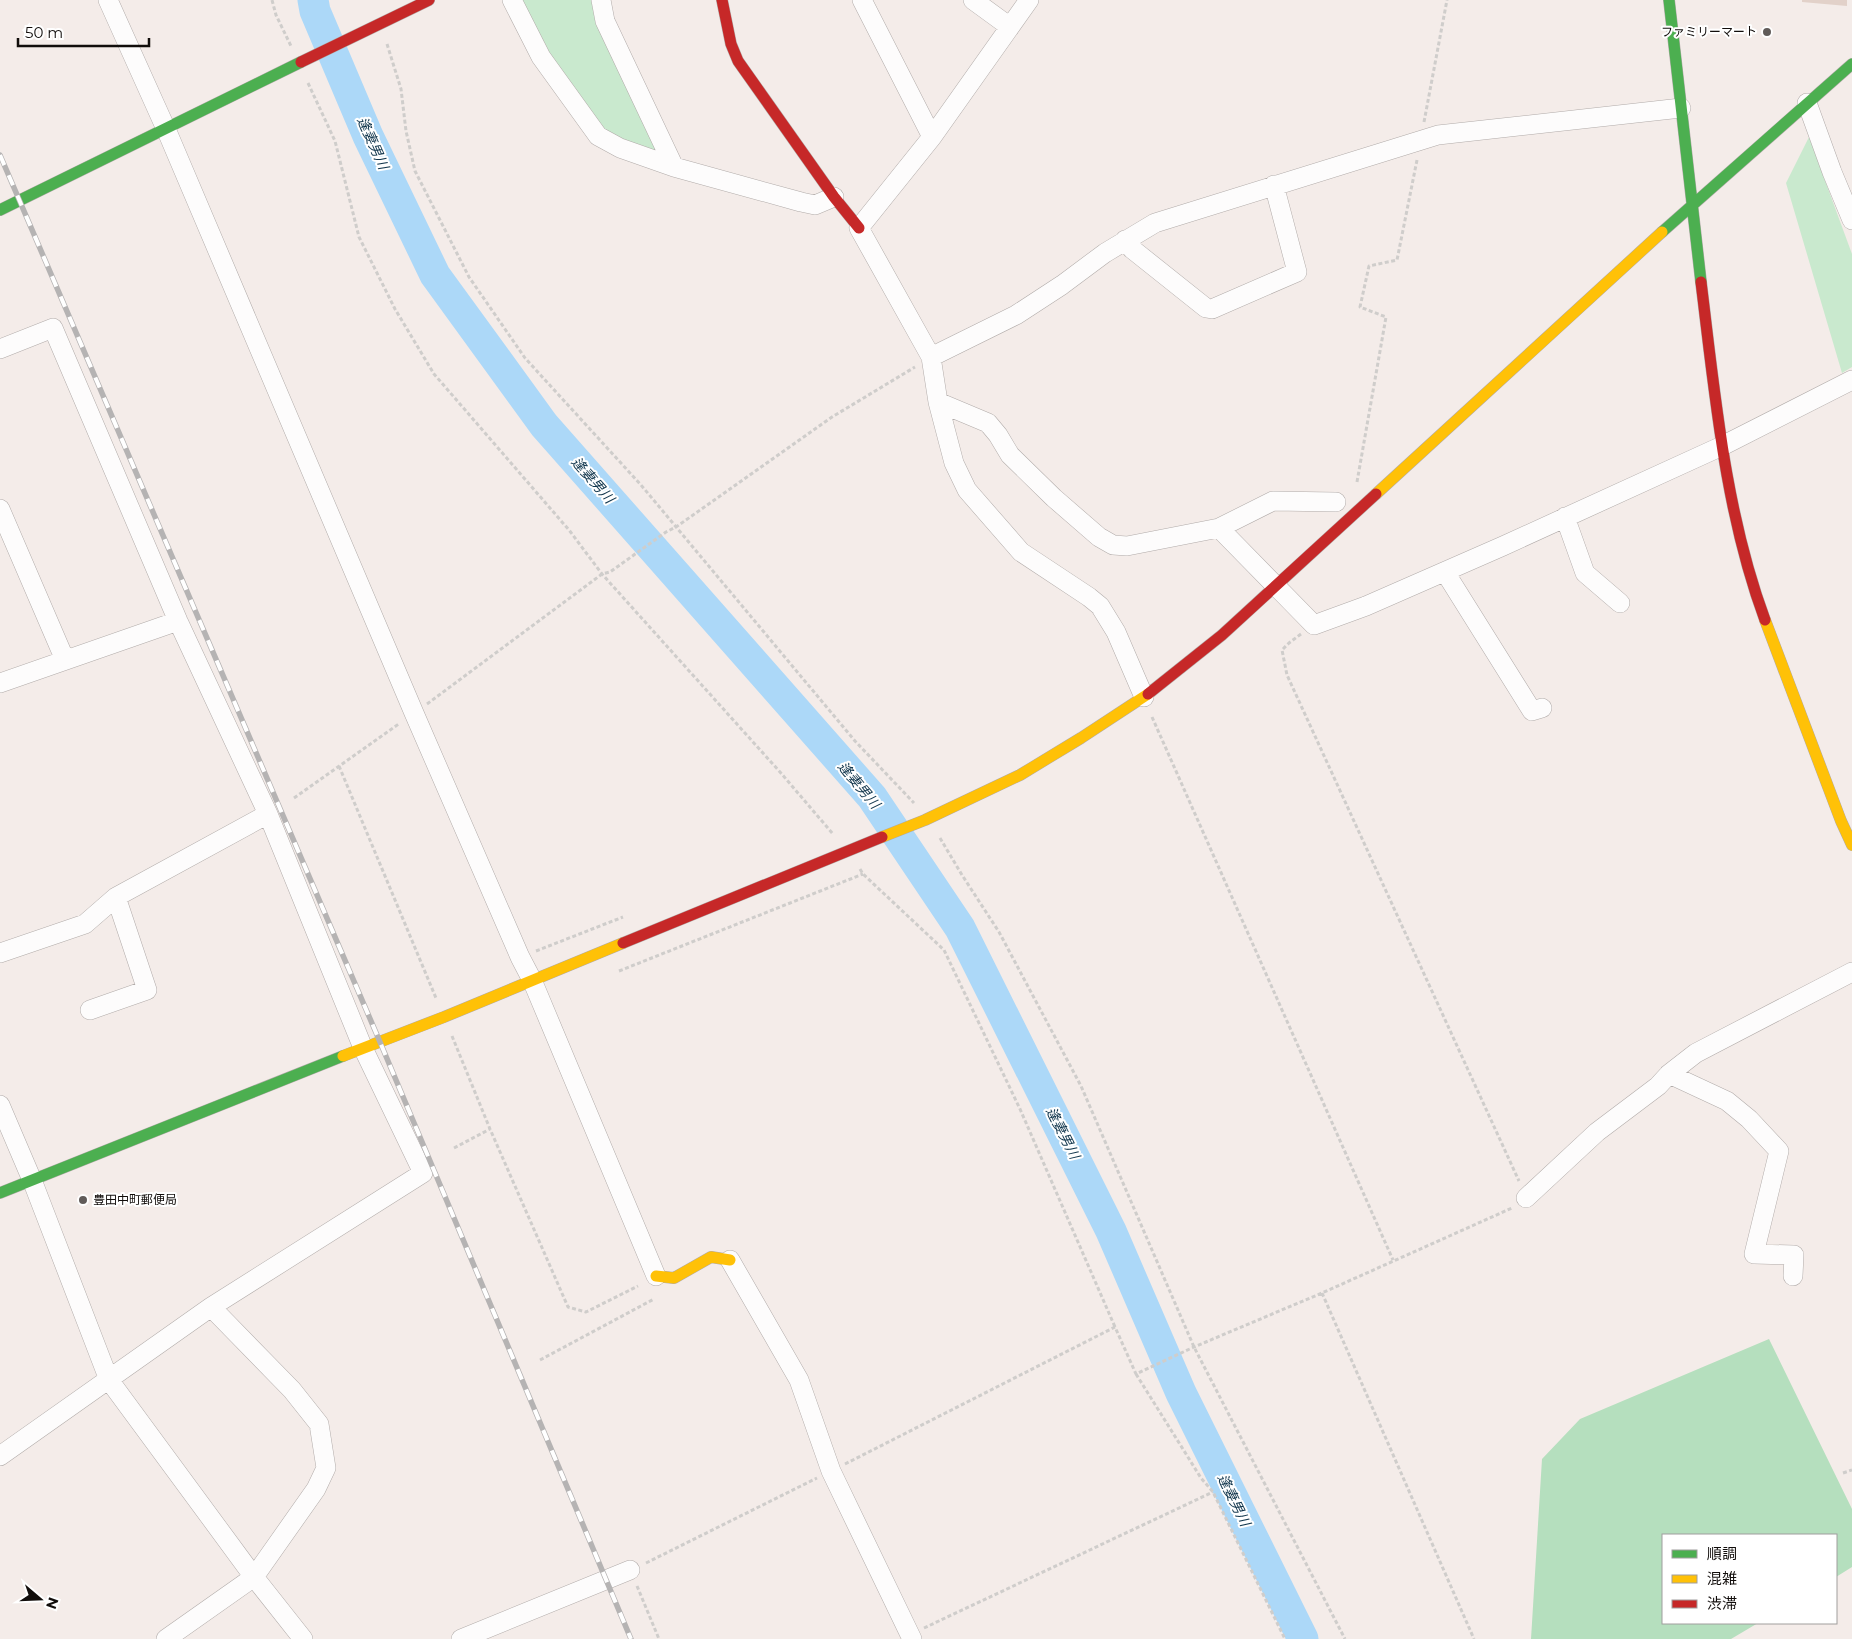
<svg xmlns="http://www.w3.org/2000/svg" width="1852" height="1639" font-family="Montserrat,'Noto Sans JP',sans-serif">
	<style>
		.green { fill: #c9e9ce }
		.forest { fill: #b5dfbe }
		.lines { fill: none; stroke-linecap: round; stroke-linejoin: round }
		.river { stroke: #acd8f8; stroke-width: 31 }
		.building { fill: #e2d1c9 }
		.street-casing { stroke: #b1aba9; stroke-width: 20 }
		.fast-casing { stroke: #b1aba9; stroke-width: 12 }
		.slow-casing { stroke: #b1aba9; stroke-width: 12 }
		.jam-casing { stroke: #b1aba9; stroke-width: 12 }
		.path { stroke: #cfcdcb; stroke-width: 3; stroke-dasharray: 4 2.5; stroke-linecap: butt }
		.street { stroke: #fdfcfc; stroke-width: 19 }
		.fast { stroke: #4caf50; stroke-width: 11 }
		.slow { stroke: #ffc107; stroke-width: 11 }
		.jam { stroke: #c62828; stroke-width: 11 }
		.rail-casing { stroke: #b5b3b3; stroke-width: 5.5 }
		.rail { stroke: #fff; stroke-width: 4; stroke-dasharray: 11; stroke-linecap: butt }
		.poi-dot { fill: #605b59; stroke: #fff; stroke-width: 2 }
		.labels { text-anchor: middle; stroke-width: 4; stroke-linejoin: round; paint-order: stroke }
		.poi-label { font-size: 12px; fill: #110d0b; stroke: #fff; text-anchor: end }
		.water-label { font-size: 14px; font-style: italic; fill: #0f344b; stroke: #fff }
	</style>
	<rect width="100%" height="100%" fill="#f4ece9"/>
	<!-- green -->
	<path class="green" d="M514,0h82l65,151 -8,3 -53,-21z
		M1809,137l43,117v113l-10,6 -56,-190z"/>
	<!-- forest -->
	<path class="forest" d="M1769,1339l83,170v58l-16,10v-42h-173v88h95l-27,16h-200l11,-180 38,-40z"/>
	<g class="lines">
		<!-- river -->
		<path class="river" d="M313,0l2,11 53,125 67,139 109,150 328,372 88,131 151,303 70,162 122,246"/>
	</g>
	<!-- building -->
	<path class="building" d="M1802,0h45v6l-45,-4z"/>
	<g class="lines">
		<defs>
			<path id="street" d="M108,0l58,129 248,584 106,244 12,23 124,296
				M512,0l29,57 57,79 22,12 54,19 127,35 14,3 19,-8
				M601,0l4,21 69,146
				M862,0l70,137
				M973,0l37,27
				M1029,0l-97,137 -73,91 72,129 7,45 16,61 13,27 54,62 68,45 11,9 16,26 28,65
				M1807,103l25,69 20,48
				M1125,240l7,9 74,59 6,1 85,-37 -23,-87
				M0,349l53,-21 125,293 90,193 95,234 60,125 -212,134 -211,149
				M931,357l85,-42 46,-30 43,-32 50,-30 283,-88 243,-27
				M938,402l50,21 10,12 12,20 44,43 45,39 14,8 14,1 92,-18 95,97 52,-19 137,-60 219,-100 130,-66
				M0,509l65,151
				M1565,517l20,56 35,30
				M1219,528l54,-27 63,1
				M1445,572l87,139 10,-3
				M0,683l178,-62
				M0,953l85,-29 31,-27 152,-83
				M90,1010l57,-20 -31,-93
				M1669,1074l58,27 22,18 30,32 -25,103 40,1 -1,21
				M0,1105l32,75 77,200 145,197 49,62
				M1526,1198l71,-66 61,-46 11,-12 27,-21 156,-81
				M730,1260l69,120 32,91 81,168
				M166,1639l88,-62 62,-88 10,-21 -7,-44 -27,-34 -81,-83
				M461,1639l169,-69"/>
			<path id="fast" d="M1669,0l32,282
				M0,210l301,-148
				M1662,232l190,-168
				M0,1193l343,-137"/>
			<path id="slow" d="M1376,494l286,-262
				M1765,620l76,201 11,24
				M882,837l43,-17 95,-45 61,-37 67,-44
				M343,1056l101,-39 179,-74
				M656,1276l18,2 37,-21 19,3"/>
			<path id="jam" d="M722,0l9,44 7,17 96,136 25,31
				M301,62l128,-62
				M1701,282c14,113 24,230 64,338
				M1148,694l74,-59 154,-141
				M623,943l259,-106"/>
		</defs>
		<!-- street casing -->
		<use href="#street" class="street-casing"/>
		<!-- fast casing -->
		<use href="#fast" class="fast-casing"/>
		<!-- slow casing -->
		<use href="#slow" class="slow-casing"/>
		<!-- jam casing -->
		<use href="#jam" class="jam-casing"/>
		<!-- path -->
		<path class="path" d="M272,0l4,15 15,31
			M387,44l14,45 5,42 9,40 54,106 56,81 116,127 214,256 59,62
			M308,83l27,58 24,96 36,72 39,65 135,156 33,44 178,198 53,62
			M1424,122l23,-122
			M1357,482l29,-165 -26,-10 9,-41 28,-6 20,-100
			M1301,634l-12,9 -7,7 5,25 232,506
			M427,704l175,-130 8,-2 56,-40 10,-5 156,-110 83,-50
			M1152,717l241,543
			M339,766l97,232
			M294,798l106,-75
			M940,838l22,37 37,57 82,154 113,261 151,292
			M860,869l3,5 81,76 76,159 95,218
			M536,951l87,-34
			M619,971l244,-97
			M452,1036l38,93 78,178 18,5 52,-26
			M454,1148l36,-19
			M1322,1293l152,346
			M540,1360l114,-61
			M1136,1374l65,104 12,14 72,147
			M845,1464l270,-137 21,47 58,-27 128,-54 190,-85
			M1843,1473l9,-3
			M646,1563l171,-85
			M637,1586l22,53
			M924,1628l289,-136"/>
		<!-- street -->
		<use href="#street" class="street"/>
		<!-- fast -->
		<use href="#fast" class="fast"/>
		<!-- slow -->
		<use href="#slow" class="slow"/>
		<!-- jam -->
		<use href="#jam" class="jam"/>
		<defs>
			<path id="rail" d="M0,155l380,887 251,597"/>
		</defs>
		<!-- rail casing -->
		<use href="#rail" class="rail-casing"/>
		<!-- rail -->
		<use href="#rail" class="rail"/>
	</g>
	<!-- markers -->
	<g class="poi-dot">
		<circle cx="1767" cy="32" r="5"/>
		<circle cx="83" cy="1200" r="5"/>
	</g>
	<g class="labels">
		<!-- poi labels -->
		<g class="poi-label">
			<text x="1757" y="36">ファミリーマート</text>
			<text x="93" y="1204" text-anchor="start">豊田中町郵便局</text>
		</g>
		<!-- water labels -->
		<g class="water-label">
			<text transform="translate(373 143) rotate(66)" y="5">逢妻男川</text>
			<text transform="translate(593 480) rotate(49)" y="5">逢妻男川</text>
			<text transform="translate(859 785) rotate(50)" y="5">逢妻男川</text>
			<text transform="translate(1063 1133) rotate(63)" y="5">逢妻男川</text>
			<text transform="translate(1234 1500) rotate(64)" y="5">逢妻男川</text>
		</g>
	</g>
	<!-- legend -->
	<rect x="1662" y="1534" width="175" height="90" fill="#ffffff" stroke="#a09e9d"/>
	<rect x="1672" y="1550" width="25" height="8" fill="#4caf50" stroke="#a09e9d"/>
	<text x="1707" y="1559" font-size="15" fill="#110d0b">順調</text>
	<rect x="1672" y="1575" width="25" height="8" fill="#ffc107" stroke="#a09e9d"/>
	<text x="1707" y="1584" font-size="15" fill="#110d0b">混雑</text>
	<rect x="1672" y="1600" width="25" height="8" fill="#c62828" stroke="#a09e9d"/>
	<text x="1707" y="1609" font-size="15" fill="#110d0b">渋滞</text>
	<!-- north arrow -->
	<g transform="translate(40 1599) rotate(109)" stroke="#ffffff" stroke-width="4" paint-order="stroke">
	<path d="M0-4L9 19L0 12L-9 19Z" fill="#110d0b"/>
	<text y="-8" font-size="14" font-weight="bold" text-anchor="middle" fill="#110d0b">N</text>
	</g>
	<!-- scale -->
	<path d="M18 38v8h131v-8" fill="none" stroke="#110d0b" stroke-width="2.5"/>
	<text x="25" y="38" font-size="15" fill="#110d0b" stroke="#ffffff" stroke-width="4" paint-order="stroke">50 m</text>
</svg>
